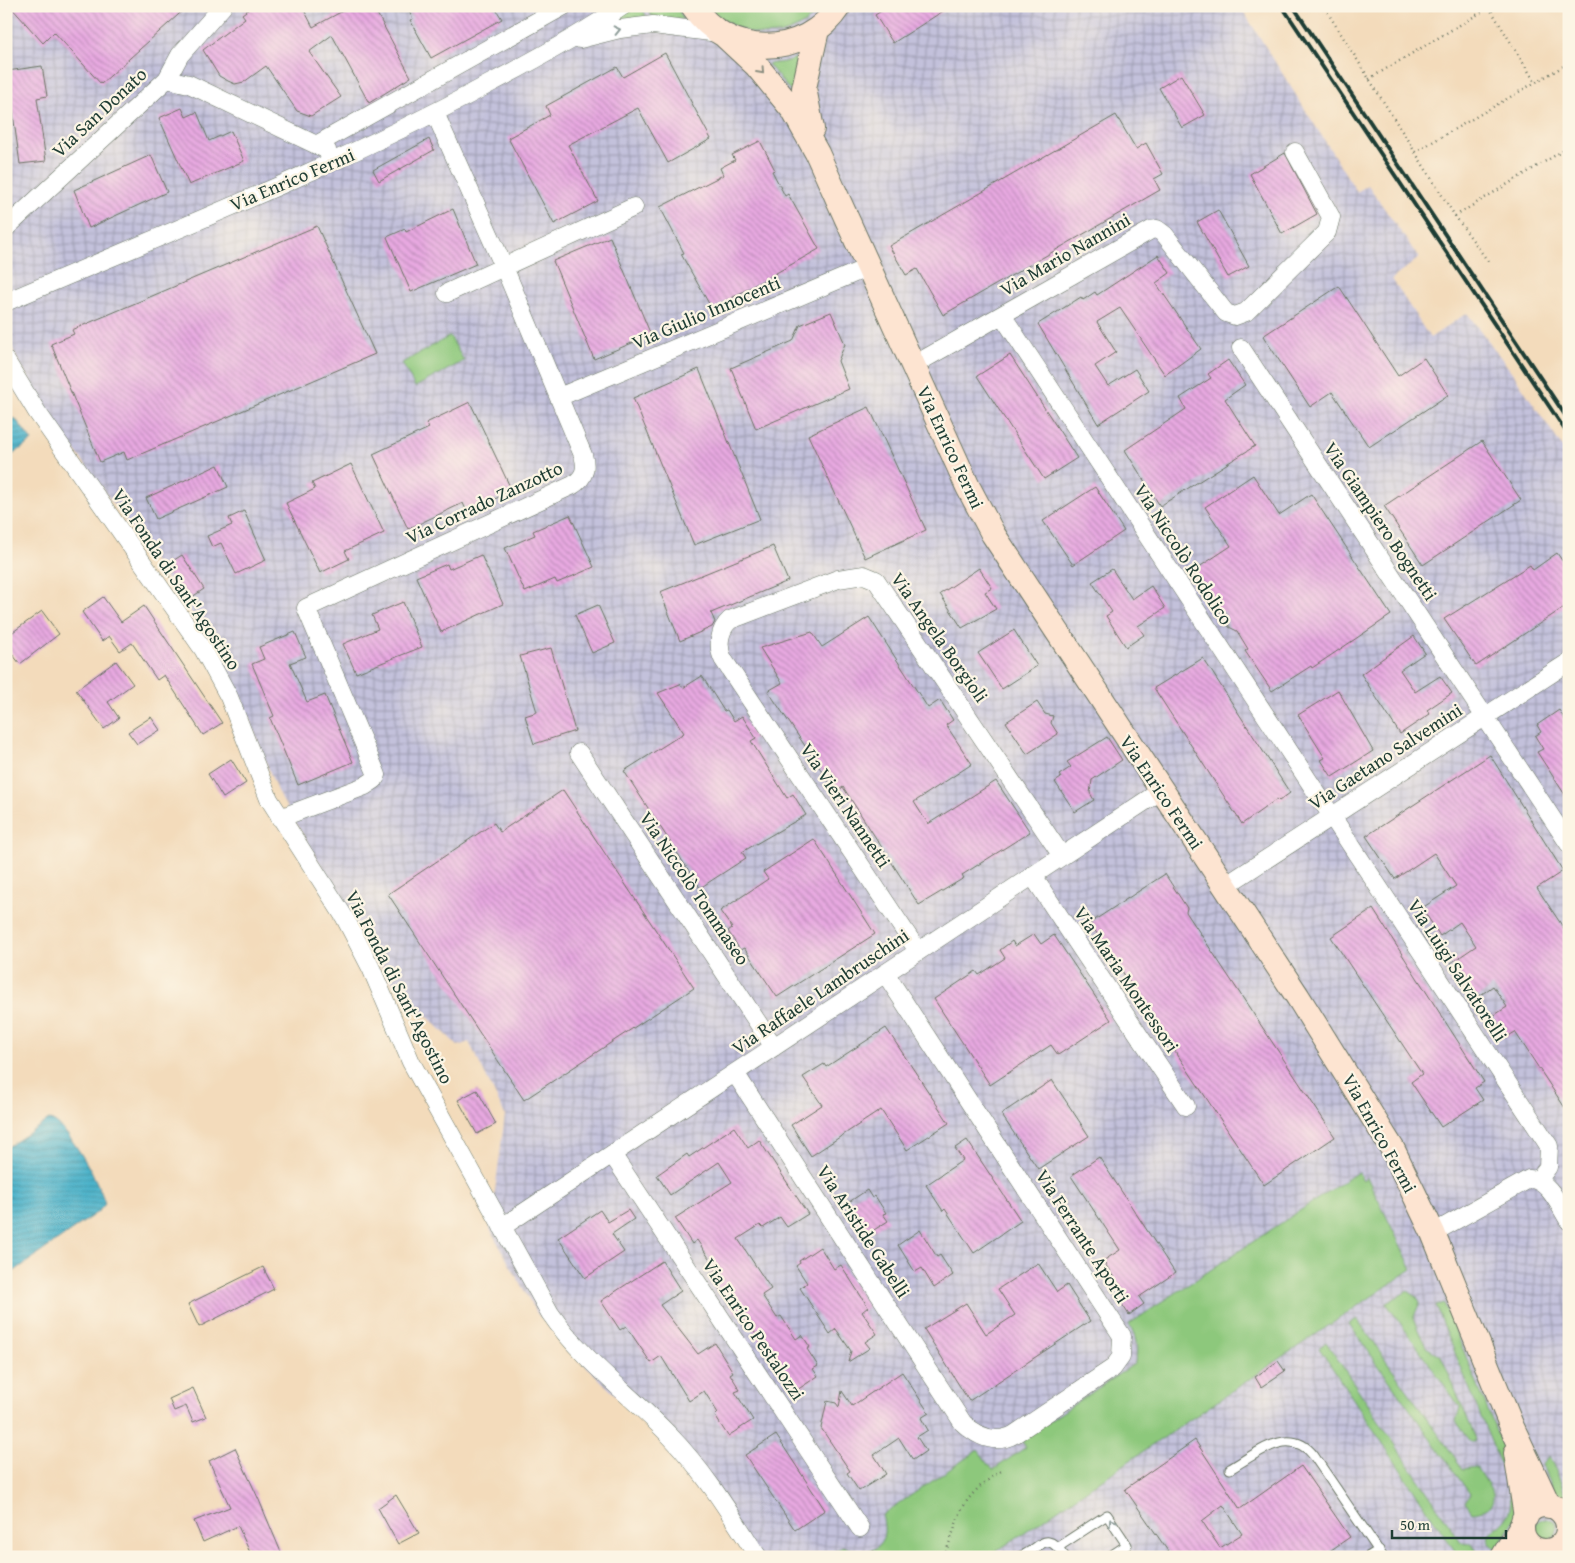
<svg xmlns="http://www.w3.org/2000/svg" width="1575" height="1563" font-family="'Gentium Book Plus',serif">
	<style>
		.industrial { fill: url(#industrial-grid) }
		.green { fill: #8dc87c; stroke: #568258 }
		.water { fill: url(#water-rules); stroke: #35787f }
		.building { fill: url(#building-back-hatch); fill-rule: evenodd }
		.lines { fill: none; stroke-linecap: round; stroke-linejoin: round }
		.lane-casing { stroke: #697463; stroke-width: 11 }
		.street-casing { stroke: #697463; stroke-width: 19 }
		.secondary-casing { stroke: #697463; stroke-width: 26 }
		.path { stroke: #697463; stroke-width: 2.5; stroke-dasharray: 1 4; stroke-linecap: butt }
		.lane { stroke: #fff; stroke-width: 9 }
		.street { stroke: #fff; stroke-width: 18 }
		.secondary { stroke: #fde4d1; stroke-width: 24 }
		.rail { stroke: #1f3d34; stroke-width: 4 }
		.oneway { stroke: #8f9e9a }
		.oneway2 { stroke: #8e9082 }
		.labels { text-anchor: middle; stroke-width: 4.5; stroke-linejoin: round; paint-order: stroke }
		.street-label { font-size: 19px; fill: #1f3d34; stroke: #fcf5e5 }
	</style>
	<defs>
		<pattern id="industrial-grid" width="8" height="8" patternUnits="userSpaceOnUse" patternTransform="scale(1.25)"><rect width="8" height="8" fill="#c3c1db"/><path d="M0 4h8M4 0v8" fill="none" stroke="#9e9eb2"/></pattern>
		<pattern id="water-rules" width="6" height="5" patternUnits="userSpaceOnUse" patternTransform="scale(1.25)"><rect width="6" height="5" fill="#4bb2ca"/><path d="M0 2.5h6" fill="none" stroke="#3e92a5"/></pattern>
		<pattern id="building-back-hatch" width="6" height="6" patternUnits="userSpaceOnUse" patternTransform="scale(1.25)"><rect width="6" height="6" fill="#e8a9e1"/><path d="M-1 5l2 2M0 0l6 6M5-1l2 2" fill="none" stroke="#bb8bb7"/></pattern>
	</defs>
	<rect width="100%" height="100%" fill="#fcf5e5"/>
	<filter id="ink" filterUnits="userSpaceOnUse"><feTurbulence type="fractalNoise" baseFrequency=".02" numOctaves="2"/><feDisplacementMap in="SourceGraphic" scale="10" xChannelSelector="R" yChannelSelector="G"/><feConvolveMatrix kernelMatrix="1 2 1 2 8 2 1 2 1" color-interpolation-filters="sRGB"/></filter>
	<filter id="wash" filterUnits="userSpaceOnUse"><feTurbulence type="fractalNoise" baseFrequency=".0096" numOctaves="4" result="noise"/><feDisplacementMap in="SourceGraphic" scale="20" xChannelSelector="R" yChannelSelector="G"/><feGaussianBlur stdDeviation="1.12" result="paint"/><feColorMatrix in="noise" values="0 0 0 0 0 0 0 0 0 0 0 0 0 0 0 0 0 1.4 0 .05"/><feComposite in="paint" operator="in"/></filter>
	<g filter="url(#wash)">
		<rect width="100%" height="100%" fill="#f3dbbb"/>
		<!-- industrial -->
		<path class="industrial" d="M6,6h1234l117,186 11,-7 51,73 -27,21 38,59 37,-25 47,62 55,82v1100h-820l-58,-87 -123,-122 -32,-36 -46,-83 15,-114 -36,-73 -11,4 -71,-69 -110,-186 -35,-91 -28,-55 -160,-224 -36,-60 -12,-26z"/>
		<!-- green -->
		<path class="green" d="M634,6h7l6,12 -31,4 -1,-3z
			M646,6h30l7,12 -1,2 -30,-3z
			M707,6h116c-34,41 -81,35 -116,0z
			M804,56l-8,42 -28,-34 16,-2z
			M450,336l14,25 -49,26 -13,-24z
			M1358,1172l5,8 4,-3 45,92 -424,288h-160l15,-11c28,14 48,1 39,-31l96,-65 15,20 33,-23 -5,-7 113,-76c6,-12 2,-29 -5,-40z
			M1408,1291l9,6 3,5 -7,17 13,28 15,9 35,83 -2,3h-3l-15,-21 4,-14 -74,-104z
			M1444,1303l69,169 4,44 -20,33c-22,-14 4,-20 10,-32 5,-10 4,-21 2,-31l-73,-180z
			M1357,1319l106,150 13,-2 17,26c1,15 -8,18 -21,19l-7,-10 5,-8 -121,-170z
			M1326,1342l135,200 10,1 10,14h-22l-140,-209z
			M1549,1456l20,45v4l-12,-9 -16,-32z
			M1535 1529a11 11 0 1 1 22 0a11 11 0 1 1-22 0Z"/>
		<!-- water -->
		<path class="water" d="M15,418l17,23 -26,18v-35z
			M49,1120c17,1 53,67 56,84l-6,7 -93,66v-129z"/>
		<g id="blocks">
			<!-- building -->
			<path class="building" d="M10,6h178l-87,78 -47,-52 -11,11z
				M253,6h49l11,21 39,-21h21l38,71 -42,26 -37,-68 -23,17 32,45 -30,19 -14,-5 -31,-45 -22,16 -9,2 -7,-3 -9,-5 -16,-26 42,-32 -3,-4z
				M406,6h88l8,13 -71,39 -21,-38 3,-1z
				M889,6h62l-58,37 -18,-28z
				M665,53l46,86 -43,24 -30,-55 -70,37 30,56 -44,23 -46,-86 42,-23 -4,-9 71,-39 6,10z
				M42,66l5,30 -10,2 9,63 -26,3 -13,-93z
				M1181,75l24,40 -23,13 -23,-40z
				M182,108l4,9 11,-5 12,29 22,-10 13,30 -55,24 -30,-67z
				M1116,115l20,34 10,-6 17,31 -9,5 6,11 -217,125 -26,-46 -11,6 -17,-29z
				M429,139l5,11 -55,31 -6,-11z
				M760,141l15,29 -3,1 13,25 3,-2 31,55 -107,60 -31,-55 3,-1 -24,-46 63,-32 -3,-7 15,-8 -3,-5z
				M1285,153l32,61 -35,20 -32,-60z
				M151,155l16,37 -78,36 -15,-38z
				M453,209l23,55 -65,28 -24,-55 18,-8 1,3z
				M1218,210l31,56 -21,11 -31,-55z
				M317,226l58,128 -248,106 -3,-8 -24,10 -49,-118 23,-10 -2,-4z
				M610,237l41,98 -57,24 -41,-98z
				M1158,255l12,18 -14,10 45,66 -36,26 -45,-67 -23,14 19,30 -21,14 13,20 27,-17 14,22 -51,33 -60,-100 43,-27 2,3 12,-8 2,3z
				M1339,286l59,90 26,-18 24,37 -79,52 -37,-55 -22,15 -47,-71z
				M831,312l14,32 -7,17 11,28 -93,40 -25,-61 62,-27 7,-16z
				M1010,355l67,103 -33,21 -67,-103z
				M1228,360l17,25 -20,14 30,47 -95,60 -35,-56 61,-41 -6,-11 31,-20 -3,-4z
				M699,369l61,150 -66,26 -61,-147z
				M470,402l42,89 -45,21 -4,-9 -55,26 -35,-75 56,-26 -3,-5z
				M869,407l57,123 -61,28 -57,-123z
				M1482,441l39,59 -98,65 -39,-59z
				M351,464l33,69 -39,18 4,8 -29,14 -34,-70 29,-14 -3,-6z
				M218,465l10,22 -72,32 -10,-21z
				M1253,475l26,40 32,-21 80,121 -79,53 -1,-2 -39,25 -27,-40 3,-2 -11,-18 -8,-4 -4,-16 -4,2 -28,-42 38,-25 -26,-39z
				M1095,487l29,44 -51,34 -30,-44z
				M244,511l22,49 -30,14 -15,-31 -9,4 -5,-11 25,-11 -3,-7z
				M570,515l24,52 -37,16 -2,-4 -30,13 -20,-44 30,-13 -2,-4z
				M773,546l15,35 -77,32 4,9 -3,5 -32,14 -20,-49z
				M1557,553l12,18v33l-93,62 -32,-47 86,-54 3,5z
				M182,555l22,34 -18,12 -23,-34z
				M481,555l22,49 -62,28 -25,-55 31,-13 2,5z
				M979,568l13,20 -7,4 11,17 -34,19 -22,-34z
				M1112,569l20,30 19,-13 14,22 -27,18 6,9 -18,12 -20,-31 6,-4 -20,-30z
				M103,597l18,25 23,-16 78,117 -19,12 -39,-60 -7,5 -25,-37 -12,8 -11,-15 -7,5 -20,-29z
				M403,602l19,45 -66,26 -13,-29 35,-15 -6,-14z
				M598,605l17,38 -23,10 -17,-38z
				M42,611l17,23 -39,30 -14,-18v-9z
				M869,617l59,91 12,-8 13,20 -7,5 26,39 -58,38 14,22 68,-43 34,51 -68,43 2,3 -45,27 -76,-118 -7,5 -68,-101 14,-8 -22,-35 52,-16 10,15z
				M1014,630l23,36 -35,23 -24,-36z
				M295,632l11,25 -16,6 17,39 18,-7 28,67 -55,23 -28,-67 4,-2 -22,-52 12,-5 -5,-12z
				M1414,636l11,17 -25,17 15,22 25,-16 12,17 -25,17 3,4 -30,20 -39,-60z
				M551,648l24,83 -41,13 -9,-28 12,-4 -17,-56z
				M1203,658l87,135 -11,8 -2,-2 -35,25 -88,-136z
				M116,661l17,23 -25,18 11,16 -15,11 -28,-39z
				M702,676l22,35 3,-1 7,11 8,-5 14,22 -5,3 36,57 6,-4 13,21 -64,37 4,6 -46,30 -76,-117 60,-38 -26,-40 22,-9 3,4z
				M1338,690l35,61 -41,26 -11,-17 4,-2 -27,-43z
				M1037,702l8,12 8,2 -2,7 7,11 -31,20 -21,-32z
				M1559,710l10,16v75l-32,-49 6,-3 -8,-13 6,-4 -4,-7z
				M151,717l9,13 -23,14 -9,-12z
				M1107,737l15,23 -30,20 -2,13 4,7 -19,12 -20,-30 6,-4 -2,-3 12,-8 -4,-5z
				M1490,755l73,116 -26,17 32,48v178l-54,-82 -8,5 -14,-21 14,-9 -14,-21 -18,13 -24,-36 25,-17 -16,-24 -20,14 -18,-28 34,-22 -22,-33 -39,26 -29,-43z
				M231,759l15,24 -23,15 -15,-24z
				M563,790l131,198 -170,112 -136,-206 106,-71 6,9z
				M814,839l61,95 -98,63 -33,-49 -4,2 -12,-19 4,-3 -12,-17 48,-32 -5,-7z
				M1165,874l22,34 -1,4 149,225 -71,48 -174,-262z
				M1373,909l111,173 -9,6 8,12 -42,27 -30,-45 11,-8 -91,-137z
				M1034,934l7,10 13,-9 57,85 -53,35 -7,-10 -61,40 -56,-86 42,-28 3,4 26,-17 -5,-8 12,-9 3,5z
				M886,1028l63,95 -42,27 -26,-40 -70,46 -20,-31 31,-20 -19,-28 21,-13 2,3z
				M1052,1080l37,56 -51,33 -37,-55z
				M477,1090l19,34 -19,10 -19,-34z
				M734,1127l14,21 11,-8 49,74 -21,13 -7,-10 -17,11 -3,-3 -22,14 33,50 -9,6 15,23 4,-2 15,23 6,-4 8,12 -3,2 11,17 -5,3 5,7 -21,14 -28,-42 -3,1 -26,-38 -4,2 -26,-39 7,-4 -20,-30 -5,4 -17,-26 57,-36 -13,-20 -49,33 -13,-20 30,-21 2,3z
				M967,1140l54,81 -47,32 -29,-44 -2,2 -17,-26 37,-25 -8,-12z
				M1099,1157l76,116 -36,24 5,7 -15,11 -11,-17 6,-5 -21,-32 17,-11 -49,-74z
				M867,1190l5,8 3,-2 11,17 -3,1 5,7 -22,14 -4,-7 -3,2 -11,-17 2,-2 -4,-7z
				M600,1210l8,12 20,-12 6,9 -22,15 12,18 -39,26 -27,-40z
				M920,1230l17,27 3,-2 13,20 -19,13 -12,-20 -7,4 -17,-27z
				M820,1247l14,22 7,-4 27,42 -6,5 15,22 -12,8 5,6 -22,14 3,-11 -15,-22 -6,5 -30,-46 7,-5 -11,-17 4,-3 -1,-2z
				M662,1261l19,30 -21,14 38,49 17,-11 18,29 -3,2 10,16 -5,2 18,28 -25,16 -13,-20 3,-3 -14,-22 -15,10 -28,-45 -10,7 -25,-37 -6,4 -19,-29z
				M1038,1263l19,29 10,-7 23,36 -121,80 -45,-72 42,-26 20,31 29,-19 -17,-26z
				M263,1267l11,22 -75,38 -11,-23z
				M1278,1361l7,10 -24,16 -6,-10z
				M902,1372l27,41 -8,5 7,12 -11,7 9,14 -13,9 -14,-22 -25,17 12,19 -27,17 -12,-18 3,-2 -29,-43 6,-27 9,2 3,4 3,-16 10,15z
				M193,1388l13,29 -13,5 -7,-16 -12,5 -5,-12z
				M776,1435l49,75 -30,20 -50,-75z
				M1195,1440l45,69 61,-43 49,71 -29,20h-149l-47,-68zM1223,1505l19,29 -22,14 -18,-27z
				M235,1448l24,52 24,57h-31l-14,-31 -35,16 -9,-21 36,-14 -21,-46z
				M396,1495l23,38 -21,11 -20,-36z"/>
		</g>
	</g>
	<g filter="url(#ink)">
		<use href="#blocks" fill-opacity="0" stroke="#697463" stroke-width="1"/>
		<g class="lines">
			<defs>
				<path id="lane" d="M1230,1469c26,-15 60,-45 84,-13l69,101
					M1058,1547l49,-32 20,30 -18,12
					M1018,1557c23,-6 26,-31 47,0
					M1368,1557l11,-7"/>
				<path id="street" d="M580,39l40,-10 33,-4 66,8
					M167,79l22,5 138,66
					M316,145l248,-139
					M6,228l161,-149 13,-24 43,-49
					M447,293l187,-86
					M6,302c163,-70 328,-134 483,-218 46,-24 92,-49 134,-78
					M1002,315l547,831 -1,21 -10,13
					M1241,348l328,496
					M6,361l31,51 166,237 26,48 40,102 76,119 26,50 40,94 139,251c32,47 81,82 120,123 35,36 61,79 88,121
					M912,366l239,-136 6,-1 8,6 61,78 9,3 11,-4 81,-80 4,-15 -36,-65
					M559,397l310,-130
					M579,753l195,294
					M280,818l85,-32 9,-6 3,-5 -71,-167 267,-123c12,-8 14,-17 10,-30l-79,-188 -69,-154
					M1032,875l154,231
					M1225,886l344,-224
					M918,951l-195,-292c-6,-13 -4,-29 7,-39l108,-41 26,-4 12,5 186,276
					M735,1073l228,350c15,14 33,22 52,11l98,-66 8,-11 1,-21 -237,-363
					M612,1154l248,374
					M502,1227l660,-437
					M1433,1233l96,-54c19,-1 31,28 40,42"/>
				<path id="secondary" d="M693,6c34,53 112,53 146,0
					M726,37l30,28 37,45 24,43 151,334 25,47 305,463 94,151 41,85 79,194 37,79
					M812,129l-8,-41 13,-58
					M1516,1453l10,64
					M1522 1528a23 23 0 1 1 46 0a23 23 0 1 1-46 0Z
					M1503,1557l19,-32"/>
			</defs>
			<!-- lane casing -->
			<use href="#lane" class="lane-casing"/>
			<!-- street casing -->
			<use href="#street" class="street-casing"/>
			<!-- secondary casing -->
			<use href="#secondary" class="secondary-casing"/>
			<!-- path -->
			<path class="path" d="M1332,6l-6,4 129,206 35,48
				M1489,7l46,75
				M1369,79l121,-72
				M1415,152l154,-89
				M1455,216l114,-69
				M873,1551l4,6
				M944,1557c18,-45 13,-57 57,-86"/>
			<!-- lane -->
			<use href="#lane" class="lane"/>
			<!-- street -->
			<use href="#street" class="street"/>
			<!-- secondary -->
			<use href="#secondary" class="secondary"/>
			<!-- rail -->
			<path class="rail" d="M1282,6l287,430
				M1293,6l276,415"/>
		</g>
		<!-- one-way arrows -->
		<defs><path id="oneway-chevron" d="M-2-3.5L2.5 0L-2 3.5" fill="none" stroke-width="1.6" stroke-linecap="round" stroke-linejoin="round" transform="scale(1.25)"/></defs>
		<g class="oneway">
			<use href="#oneway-chevron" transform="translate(617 30) rotate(-13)"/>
			<use href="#oneway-chevron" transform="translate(1112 1522) rotate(-124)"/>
		</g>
		<use class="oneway2" href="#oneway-chevron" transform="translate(761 71) rotate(48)"/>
	</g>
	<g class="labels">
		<!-- street labels -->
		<g class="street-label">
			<text transform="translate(99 112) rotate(-43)" y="7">Via San Donato</text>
			<text transform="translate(292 179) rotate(-23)" y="7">Via Enrico Fermi</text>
			<text transform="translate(1065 254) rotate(-30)" y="7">Via Mario Nannini</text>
			<text transform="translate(706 312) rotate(-23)" y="7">Via Giulio Innocenti</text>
			<text transform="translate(951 447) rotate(65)" y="7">Via Enrico Fermi</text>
			<text transform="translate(484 502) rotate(-25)" y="7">Via Corrado Zanzotto</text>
			<text transform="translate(1381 521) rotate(56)" y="7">Via Giampiero Bognetti</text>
			<text transform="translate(1184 554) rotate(57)" y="7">Via Niccolò Rodolico</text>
			<text transform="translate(177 579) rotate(56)" y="7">Via Fonda di Sant'Agostino</text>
			<text transform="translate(940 637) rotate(55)" y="7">Via Angela Borgioli</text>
			<text transform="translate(1385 756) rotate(-33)" y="7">Via Gaetano Salvemini</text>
			<text transform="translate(1162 792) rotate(56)" y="7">Via Enrico Fermi</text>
			<text transform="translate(846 805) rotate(56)" y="7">Via Vieri Nannetti</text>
			<text transform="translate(695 888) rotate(56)" y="7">Via Niccolò Tommaseo</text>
			<text transform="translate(1458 970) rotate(57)" y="7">Via Luigi Salvatorelli</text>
			<text transform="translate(1127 979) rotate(56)" y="7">Via Maria Montessori</text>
			<text transform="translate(400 987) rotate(63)" y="7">Via Fonda di Sant'Agostino</text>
			<text transform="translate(820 991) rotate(-34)" y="7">Via Raffaele Lambruschini</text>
			<text transform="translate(1380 1133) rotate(61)" y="7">Via Enrico Fermi</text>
			<text transform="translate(864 1231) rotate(57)" y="7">Via Aristide Gabelli</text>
			<text transform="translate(1083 1236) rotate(57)" y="7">Via Ferrante Aporti</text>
			<text transform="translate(754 1329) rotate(56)" y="7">Via Enrico Pestalozzi</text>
		</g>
	</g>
	<!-- margin -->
	<rect width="1575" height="1563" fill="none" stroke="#fcf5e5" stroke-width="25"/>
	<!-- scale -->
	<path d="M1392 1530v8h114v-8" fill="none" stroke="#1f3d34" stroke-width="2.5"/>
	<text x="1400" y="1530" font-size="15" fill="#1f3d34" stroke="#fcf5e5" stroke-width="4" paint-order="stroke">50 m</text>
</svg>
